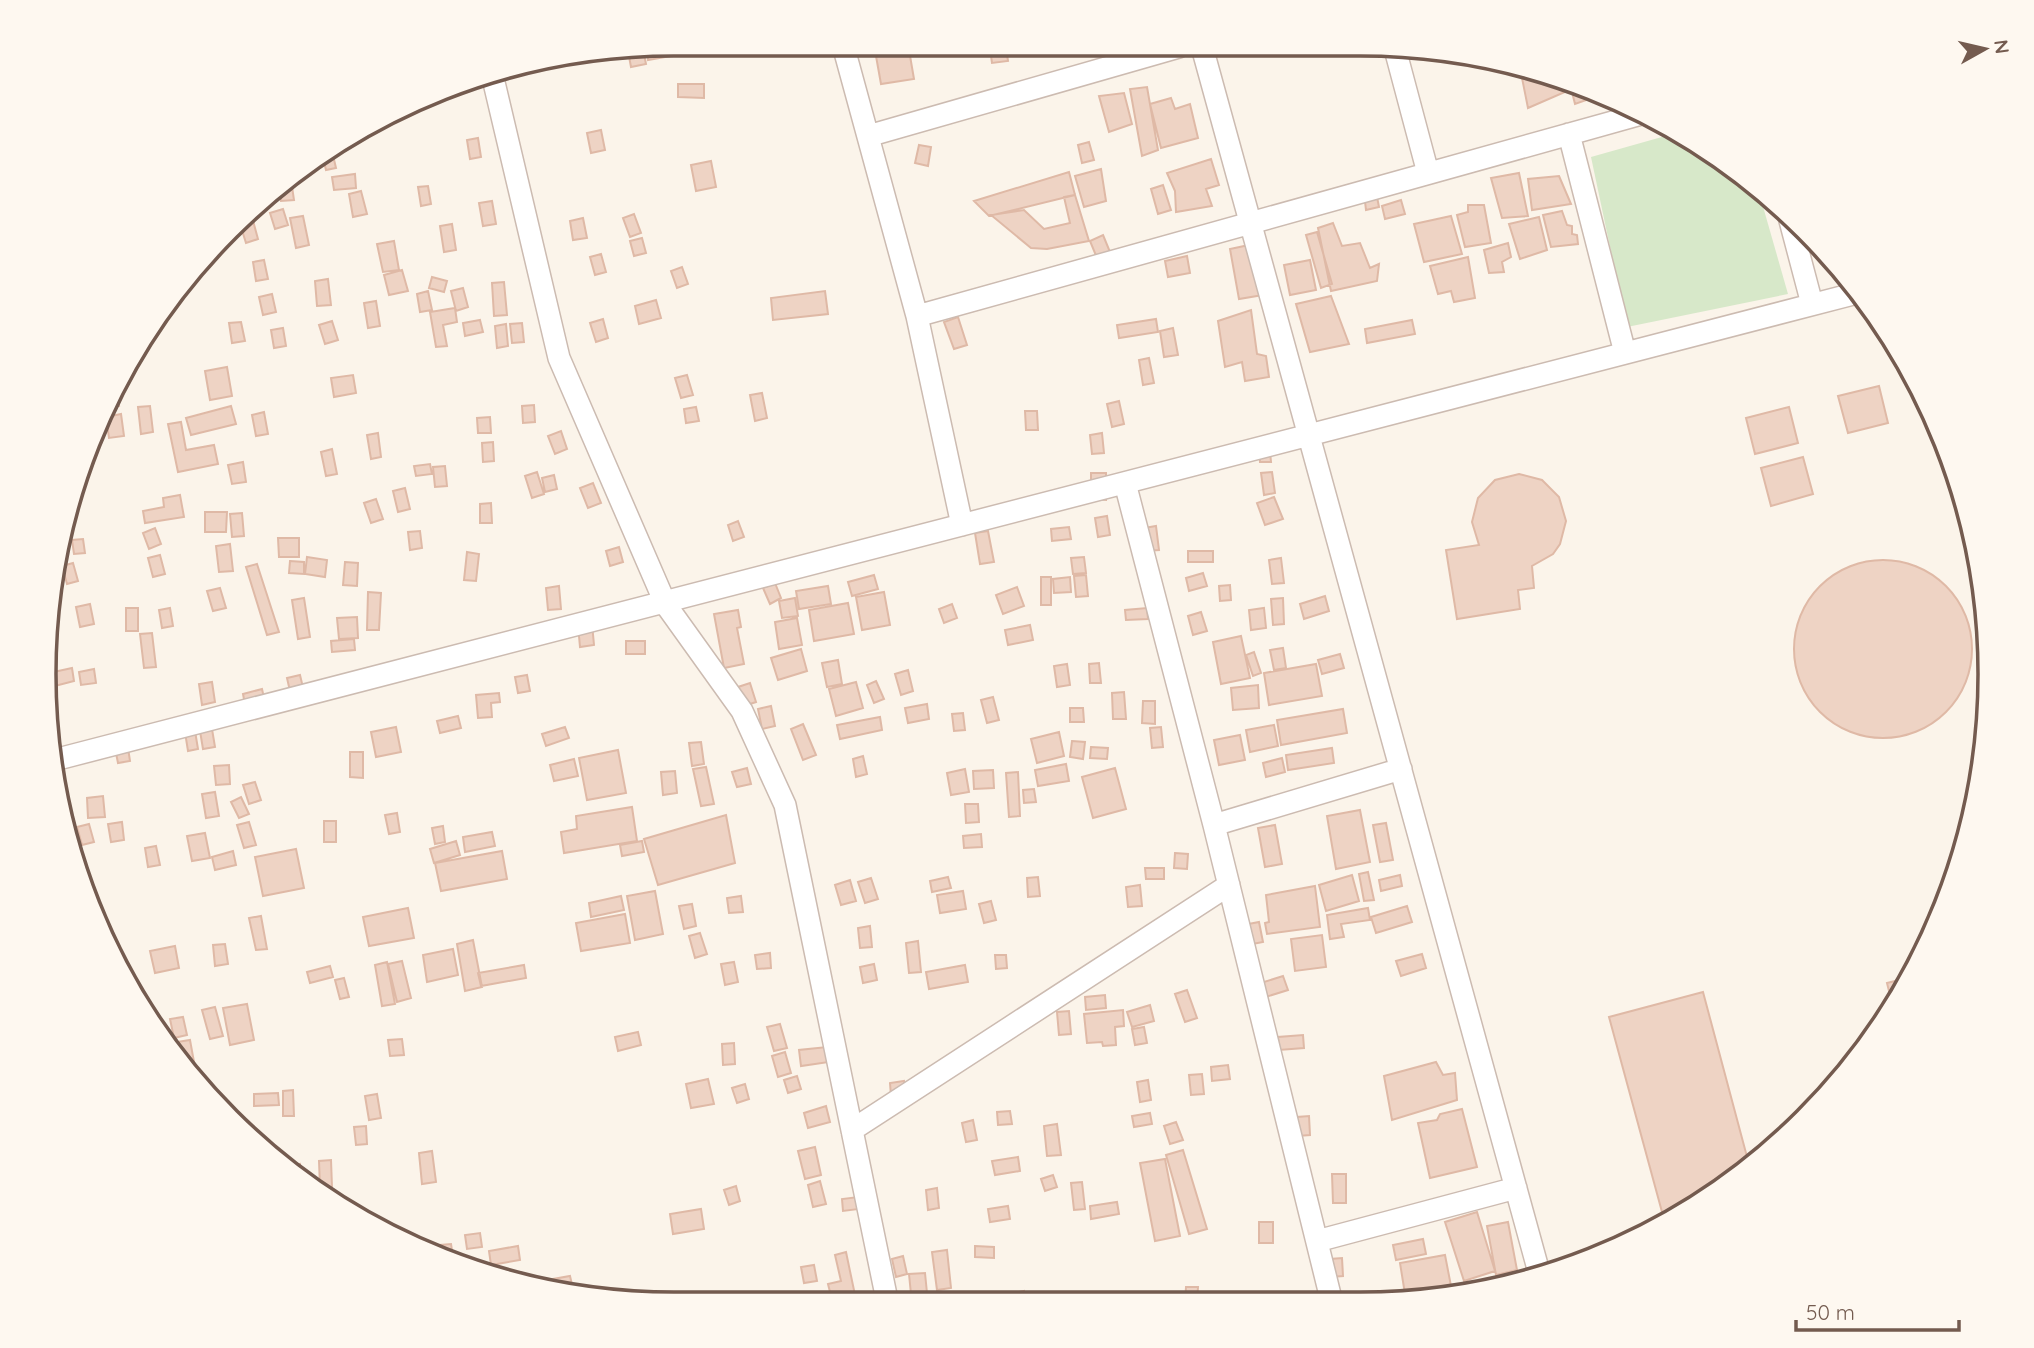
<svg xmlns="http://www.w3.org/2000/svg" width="2034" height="1348" font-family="Quicksand,sans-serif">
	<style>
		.green { fill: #d7e8c9 }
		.building { fill: #eed3c4; stroke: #dfb9a6; stroke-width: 2 }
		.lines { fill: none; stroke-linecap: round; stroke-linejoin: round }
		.minor-casing { stroke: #ccbbb1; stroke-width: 24 }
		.minor { stroke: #fff; stroke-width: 21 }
		.rim { fill: none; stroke: #745b4f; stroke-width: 3.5 }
	</style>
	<rect width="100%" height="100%" fill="#fbf4ea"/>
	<!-- green -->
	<path class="green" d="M1676,133l82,56 30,105 -161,33 -36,-170z"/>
	<!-- building -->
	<path class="building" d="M674,44h35l1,5 -62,11 -1,-12z
		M1032,46h19v2l-18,2z
		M1056,46l17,1 1,3 -17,3z
		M1006,48l2,13 -16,2 -2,-14z
		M643,49l3,15 -15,3 -3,-16z
		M909,50l5,29 -33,5 -5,-28z
		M1521,73l42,13 2,6 -37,16z
		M678,84h26v14l-26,-1z
		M1147,87l11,63 -16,6 -12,-67z
		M1571,88l23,7 1,2 -20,7z
		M1124,93l8,31 -23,8 -10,-36z
		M1171,98l4,11 15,-5 8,34 -37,10 -11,-44z
		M601,130l4,20 -14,3 -4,-20z
		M478,138l3,19 -11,2 -3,-19z
		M1089,142l5,18 -12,3 -4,-18z
		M919,145l12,2 -3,19 -13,-3z
		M332,151l4,17 -10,2 -4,-17z
		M1211,159l8,26 -13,4 6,17 -36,6 -1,-21 -8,-18z
		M711,161l5,26 -20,4 -5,-26z
		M1101,169l5,32 -22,6 -9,-31z
		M1069,172l6,23 -86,21 -15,-15z
		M1519,173l9,43 -26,2 -11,-40z
		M355,174l1,14 -22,2 -2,-13z
		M1559,176l12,28 -39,6 -4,-31z
		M291,180l3,20 -13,1 -1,-10z
		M1163,185l8,25 -13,4 -7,-25z
		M428,186l3,18 -10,2 -3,-19z
		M361,191l6,23 -14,3 -4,-23z
		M1376,192l3,15 -13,3 -2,-17z
		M1075,195l14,46 -42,8 -16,-1 -40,-33 33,-5 20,19 26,-6 -6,-26z
		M1401,200l4,14 -20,5 -3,-13z
		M492,201l4,23 -13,2 -4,-23z
		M1468,205h16l7,38 -26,4 -8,-32 11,-3z
		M283,209l5,16 -13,4 -5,-16z
		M1562,211l5,14 5,1v8l5,1 1,9 -27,3 -8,-32z
		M634,214l7,19 -11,4 -7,-19z
		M303,216l6,29 -13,3 -6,-30z
		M1451,216l11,38 -38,8 -10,-38z
		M252,217l6,22 -12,4 -5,-16z
		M1539,217l8,33 -27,9 -11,-35z
		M583,218l4,20 -14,2 -3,-19z
		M1333,223l9,23 18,-3 10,25 9,-4 -2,17 -46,10 -13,-63z
		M452,224l4,26 -12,2 -4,-26z
		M1317,232l15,52 -11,4 -15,-53z
		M1103,235l7,17 -13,6 -7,-17z
		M642,238l4,15 -12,3 -4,-15z
		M394,241l5,29 -16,2 -6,-28z
		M1508,243l3,14 -9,5 2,10 -15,1 -5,-23z
		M1249,245l20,49 -30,5 -9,-50z
		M601,254l5,18 -11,3 -5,-18z
		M1187,256l3,17 -22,4 -3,-16z
		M1468,257l7,41 -21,4 -3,-11 -13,3 -8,-28z
		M264,260l4,19 -12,2 -3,-19z
		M1310,260l6,30 -26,5 -6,-30z
		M682,267l6,17 -11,4 -6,-17z
		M402,270l6,21 -19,4 -5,-20z
		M432,277l15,4 -3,11 -15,-4z
		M328,279l3,26 -14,1 -2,-25z
		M504,282l3,33 -13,1 -2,-33z
		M463,288l5,19 -12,4 -5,-20z
		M428,291l4,19 -12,2 -3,-18z
		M825,291l3,23 -55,6 -2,-22z
		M272,294l4,18 -13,3 -4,-18z
		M1331,296l18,48 -39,8 -14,-48z
		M656,300l5,18 -22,6 -4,-18z
		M376,301l4,25 -12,2 -4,-25z
		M455,308l2,14 -14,3 4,21 -11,1 -6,-35z
		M1251,310l6,44 9,2 3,21 -24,4 -3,-19 -17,5 -7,-46z
		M958,317l9,28 -13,4 -10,-27z
		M603,319l5,19 -12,4 -6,-19z
		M1156,319l2,13 -39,6 -2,-13z
		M480,320l3,12 -18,4 -2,-13z
		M1412,320l3,14 -48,9 -2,-14z
		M332,321l6,19 -13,4 -6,-19z
		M241,322l4,19 -13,2 -3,-20z
		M522,323l2,19 -12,1 -2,-19z
		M506,324l2,22 -11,2 -2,-22z
		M283,328l3,18 -12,2 -3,-18z
		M1173,328l5,27 -14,2 -4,-26z
		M1149,358l5,25 -11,2 -4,-25z
		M227,367l5,29 -22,4 -5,-29z
		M353,375l3,18 -22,4 -3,-19z
		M687,375l6,20 -12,3 -6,-20z
		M1879,386l9,37 -40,10 -10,-37z
		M116,391l3,15 -13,2z
		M762,393l5,25 -12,3 -5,-26z
		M1119,401l5,23 -12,3 -5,-23z
		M534,405l1,17 -12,1 -1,-17z
		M150,406l3,26 -12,2 -3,-27z
		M231,406l5,18 -45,11 -5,-17z
		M696,407l3,14 -13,2 -2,-14z
		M1789,407l9,36 -43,11 -9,-36z
		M1025,411h12l1,19h-12z
		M264,412l4,22 -12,2 -4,-21z
		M121,414l3,22 -15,2 -3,-21z
		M490,417l1,16h-13l-1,-15z
		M181,422l5,28 28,-5 4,19 -40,8 -10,-48z
		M561,431l6,18 -12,5 -7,-18z
		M378,433l3,24 -10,2 -4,-24z
		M1102,433l2,20 -12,1 -2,-19z
		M1269,440l2,22h-11l-1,-21z
		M493,442l1,19 -11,1 -1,-19z
		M332,449l5,25 -11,2 -5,-24z
		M1803,457l10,37 -42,12 -10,-38z
		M243,462l3,20 -14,2 -4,-19z
		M430,464l2,10 -16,2 -2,-10z
		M445,466l2,20 -12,1 -2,-20z
		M537,472l7,22 -12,4 -7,-22z
		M1272,472l3,21 -11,2 -3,-22z
		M1091,473h15v27l-15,-1z
		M1519,474l23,6 17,17 7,24 -6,23 -7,10 -21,12 2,22 -16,2 2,19 -63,10 -11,-69 33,-5 -7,-23 6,-24 17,-18z
		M554,475l3,14 -12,3 -3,-14z
		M593,483l8,20 -13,5 -8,-20z
		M405,488l5,21 -12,3 -5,-21z
		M180,495l4,22 -39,6 -2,-12 21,-4 -1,-9z
		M1274,497l9,22 -18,6 -8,-22z
		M376,499l7,20 -12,4 -7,-20z
		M491,503l1,20h-12v-19z
		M205,512h22l-1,20h-21z
		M242,513l2,23 -12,1 -2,-23z
		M1107,516l3,19 -12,2 -3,-19z
		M738,521l6,16 -11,4 -5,-16z
		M1156,526l3,24 -13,1 -2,-23z
		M1069,527l2,12 -19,2 -1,-12z
		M155,528l6,16 -12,5 -6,-16z
		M420,531l2,17 -12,2 -2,-18z
		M988,531l6,31 -14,2 -5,-31z
		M278,538h21v19h-20z
		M83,539l2,14 -11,1 -2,-14z
		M230,544l3,27 -14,1 -3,-26z
		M619,547l4,15 -13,4 -4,-15z
		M1188,551h25v11h-25z
		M467,552l12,2 -3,27 -12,-1z
		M160,555l5,19 -12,3 -5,-19z
		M307,557l20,3 -2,17 -20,-3z
		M1084,557l2,16 -13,1 -2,-16z
		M1281,558l3,25 -12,1 -3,-24z
		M1794 649a89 89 0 1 1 178 0a89 89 0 1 1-178 0Z
		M290,561l14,1v12l-15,-1z
		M345,562l13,1 -1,23 -14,-1z
		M73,563l5,18 -11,3 -5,-18z
		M257,564l22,68 -12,3 -21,-68z
		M1203,573l4,13 -18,5 -3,-13z
		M874,575l4,14 -26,7 -4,-14z
		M1086,575l2,21 -12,1 -2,-21z
		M1041,577h10v28h-10z
		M1070,577l1,15 -17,1 -1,-14z
		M775,583l6,15 -11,6 -7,-16z
		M1230,585l1,15 -11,1 -1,-15z
		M559,586l2,23 -13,1 -2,-22z
		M828,586l3,18 -32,5 -3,-18z
		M1017,587l7,19 -21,8 -7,-19z
		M220,588l6,20 -13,3 -6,-20z
		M55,590l3,20 -8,1z
		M368,592l13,1 -2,37h-12z
		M884,592l6,33 -28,5 -6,-33z
		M1325,596l4,15 -25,8 -4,-15z
		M304,598l6,39 -12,2 -6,-39z
		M795,598l3,18 -16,2 -3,-17z
		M1283,598l1,26 -11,1 -2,-26z
		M848,603l6,31 -40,7 -5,-31z
		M90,604l4,20 -14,3 -4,-20z
		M952,604l5,14 -13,5 -5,-14z
		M126,608h12v23h-12z
		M170,608l3,18 -11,2 -3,-18z
		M1147,608l1,11 -22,1 -1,-10z
		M1264,608l2,20 -15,2 -2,-20z
		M738,610l3,17 -4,1 7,36 -20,4 -10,-54z
		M1201,612l6,19 -14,4 -5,-19z
		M591,613l3,32 -14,2 -3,-33z
		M357,617l1,21 -19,1 -2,-21z
		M797,618l5,27 -23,4 -4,-27z
		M1030,625l3,15 -25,5 -3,-15z
		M152,633l4,34 -12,1 -4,-34z
		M1241,636l9,42 -29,6 -8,-42z
		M354,639l1,11 -23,2 -1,-11z
		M626,641h19v13h-19z
		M1283,648l3,20 -12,2 -4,-20z
		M801,649l6,22 -29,9 -7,-22z
		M1254,652l7,21 -8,3 -7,-21z
		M1340,654l4,14 -22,6 -4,-14z
		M838,660l4,24 -15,3 -5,-24z
		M1099,663l2,20h-11l-1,-19z
		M1067,664l3,21 -13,2 -3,-21z
		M1316,664l6,32 -53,9 -5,-32z
		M72,668l2,13 -23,6 -2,-14z
		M94,669l2,14 -15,2 -2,-13z
		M908,670l5,21 -12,4 -6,-21z
		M300,675l5,21 -13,4 -5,-22z
		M527,675l3,16 -12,2 -3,-16z
		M876,681l8,18 -10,4 -7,-18z
		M212,682l3,20 -13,3 -3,-21z
		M856,682l7,26 -27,8 -7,-27z
		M750,683l6,19 -12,4 -6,-19z
		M1258,685l1,23 -26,2 -2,-22z
		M262,689l5,22 -20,4 -4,-21z
		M1124,692l2,27h-13l-1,-26z
		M499,693l1,9 -9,1 1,14 -14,1 -2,-23z
		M993,697l6,23 -12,3 -6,-23z
		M1143,701h12v23l-13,-1z
		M927,704l2,15 -21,4 -3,-15z
		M771,706l4,20 -13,3 -4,-20z
		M1070,708h13l1,14h-14z
		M1343,709l4,24 -66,12 -4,-25z
		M209,711l6,36 -12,2 -6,-36z
		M963,713l2,17 -11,1 -2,-17z
		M458,716l3,12 -21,5 -3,-12z
		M880,717l2,13 -42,9 -3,-14z
		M803,724l13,31 -13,5 -12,-31z
		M194,725l4,24 -10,2 -4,-25z
		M1274,725l4,21 -28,6 -4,-22z
		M396,727l5,25 -25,5 -5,-25z
		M565,727l4,11 -23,8 -4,-12z
		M1161,727l2,20 -11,1 -2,-20z
		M1059,732l5,24 -27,7 -6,-24z
		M126,735l4,26 -12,2 -5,-25z
		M1240,735l5,25 -26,5 -5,-25z
		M1072,741l13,1 -2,17 -13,-2z
		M701,742l3,22 -12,2 -3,-23z
		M1091,747l17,1 -1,11 -17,-1z
		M1332,748l2,15 -46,7 -2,-15z
		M618,750l8,43 -39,7 -8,-42z
		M350,752h13v26l-13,-1z
		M863,756l4,18 -11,3 -3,-18z
		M1282,758l3,14 -19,5 -3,-14z
		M574,759l4,17 -24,5 -4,-16z
		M1066,764l3,17 -31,5 -3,-16z
		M229,765l1,19 -14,1 -2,-19z
		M706,767l8,37 -13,2 -8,-37z
		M747,768l4,16 -14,3 -5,-15z
		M1115,768l11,41 -33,9 -11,-41z
		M965,769l4,23 -18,3 -4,-22z
		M993,770l1,18 -20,1 -1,-18z
		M675,771l2,22 -14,2 -2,-23z
		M1018,772l2,44 -11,1 -3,-44z
		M255,782l6,18 -12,4 -6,-19z
		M1034,789l2,13 -12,1 -1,-13z
		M215,792l4,24 -13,2 -4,-24z
		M103,796l2,21 -17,1 -1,-20z
		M241,797l8,17 -10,4 -8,-16z
		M965,804h13l1,18 -13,1z
		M632,807l5,34 -73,12 -3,-21 16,-3 -1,-13z
		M1360,810l10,52 -34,7 -9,-53z
		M397,813l3,19 -11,2 -4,-19z
		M726,815l9,48 -77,22 -14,-46z
		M324,821h12v21h-12z
		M122,822l2,18 -13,2 -3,-18z
		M249,822l7,23 -12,3 -7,-23z
		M1386,823l7,37 -13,2 -7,-37z
		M89,824l5,18 -12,3 -5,-18z
		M1275,825l7,39 -17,3 -7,-39z
		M443,826l2,16 -10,2 -3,-16z
		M492,832l3,14 -30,6 -2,-15z
		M205,833l5,25 -18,3 -5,-25z
		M981,834l1,13 -18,1 -1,-12z
		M456,841l4,14 -26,8 -4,-14z
		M642,841l2,11 -22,4 -2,-11z
		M156,846l4,19 -12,2 -3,-19z
		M296,849l8,39 -41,8 -8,-39z
		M233,851l3,14 -21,5 -3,-13z
		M502,851l5,28 -66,12 -6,-28z
		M1175,853l13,1 -1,15 -13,-1z
		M1145,868h19v11h-18z
		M1368,872l6,28 -10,1 -5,-27z
		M1352,875l7,26 -33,10 -7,-26z
		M1400,875l2,11 -21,5 -2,-11z
		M948,877l3,11 -19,4 -2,-11z
		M1038,877l2,19 -12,1 -1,-19z
		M871,878l7,21 -13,4 -7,-21z
		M850,880l6,21 -15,4 -6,-20z
		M1140,885l2,21 -14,1 -2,-20z
		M1315,886l5,41 -53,7 -2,-11 4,-1 -3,-27z
		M655,891l8,43 -28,6 -8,-44z
		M963,891l3,18 -26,4 -3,-18z
		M621,896l3,14 -33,7 -2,-14z
		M741,896l2,16 -14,1 -2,-15z
		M991,901l5,19 -12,3 -5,-19z
		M692,904l4,22 -12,3 -5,-23z
		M1407,906l5,16 -36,11 -5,-16z
		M408,908l6,30 -45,8 -6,-29z
		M1368,908l2,12 -29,4 3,13 -14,2 -3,-24z
		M625,914l5,29 -49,8 -5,-28z
		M261,916l6,33 -11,1 -7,-32z
		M1259,922l4,20 -21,4 -4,-20z
		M870,926l2,21 -12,1 -2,-20z
		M700,933l7,21 -12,4 -6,-22z
		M1322,935l4,32 -31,4 -4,-32z
		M473,940l9,47 -17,4 -8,-47z
		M918,941l3,31 -12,1 -3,-30z
		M225,944l3,20 -13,2 -2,-21z
		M175,946l4,22 -24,5 -5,-22z
		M453,949l5,26 -31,7 -4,-27z
		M770,953l1,15 -14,1 -2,-14z
		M1422,954l4,14 -25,8 -5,-15z
		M995,955h11l1,13 -11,1z
		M402,961l9,37 -14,4 -9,-38z
		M387,962l8,42 -13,2 -7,-41z
		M734,962l4,20 -13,3 -4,-21z
		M874,964l3,16 -14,3 -3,-16z
		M524,965l2,13 -45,8 -3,-13z
		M965,965l3,17 -39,7 -3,-17z
		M330,966l3,11 -23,6 -3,-11z
		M1283,976l5,14 -35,11 -5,-14z
		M1911,977l-5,12 -13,18 -6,-24z
		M344,978l5,19 -9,2 -5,-19z
		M1187,990l10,28 -12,4 -10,-28z
		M1703,992l47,176 -85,55 -56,-206z
		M1105,995l1,13 -20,2 -1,-13z
		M247,1004l7,36 -24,5 -7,-37z
		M1150,1005l4,16 -22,6 -5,-15z
		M215,1007l8,29 -13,3 -8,-29z
		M1123,1010l1,16 -9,1 1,18 -13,1 -1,-4 -15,1 -3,-29z
		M1069,1011l2,23 -12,1 -2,-23z
		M183,1017l4,18 -13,3 -4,-19z
		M780,1024l7,24 -13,3 -7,-24z
		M1144,1027l3,16 -12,2 -3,-16z
		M638,1032l3,13 -23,6 -3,-14z
		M1303,1035l1,13 -25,2 -1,-13z
		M402,1039l2,16 -14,1 -2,-16z
		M190,1040l4,22 -5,1 -10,-12 -2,-9z
		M734,1043l1,21 -12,1 -1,-21z
		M827,1047l2,15 -28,4 -2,-16z
		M785,1052l6,21 -13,4 -6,-21z
		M1436,1062l7,13 12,-2 2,27 -65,20 -8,-44z
		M1228,1065l2,14 -18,2 -1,-14z
		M1202,1074l2,20 -13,1 -2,-20z
		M797,1076l4,13 -13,4 -4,-13z
		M708,1079l6,25 -23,4 -5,-24z
		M1148,1080l3,20 -11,2 -3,-20z
		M904,1081l1,14 -14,1 -1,-13z
		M745,1084l4,15 -12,4 -5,-15z
		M293,1090l1,26h-11v-25z
		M278,1093l1,12 -25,1v-12z
		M377,1094l4,24 -12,2 -4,-24z
		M826,1106l4,16 -22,6 -4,-15z
		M1462,1109l15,58 -47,11 -12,-55 19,-3 3,-6z
		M1010,1111l2,13 -14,1 -1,-13z
		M1150,1113l2,11 -18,3 -2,-11z
		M1309,1116l1,19 -12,1 -1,-19z
		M973,1120l4,20 -11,2 -4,-19z
		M1176,1122l7,18 -13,4 -6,-18z
		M1057,1124l4,31 -14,1 -3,-30z
		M366,1126l1,18 -11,1 -2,-18z
		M815,1147l6,28 -16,4 -7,-28z
		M1183,1150l24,79 -18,5 -23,-79z
		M432,1151l4,31 -14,2 -3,-31z
		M1018,1157l2,14 -25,4 -3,-14z
		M1165,1159l15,77 -25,5 -15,-78z
		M331,1160l1,27h-12l-1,-26z
		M300,1164l1,12 -15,-10z
		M1332,1174h14v29h-13z
		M1053,1175l4,12 -12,4 -4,-12z
		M820,1181l6,23 -13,3 -5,-22z
		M1082,1182l3,27 -11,1 -3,-27z
		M736,1186l4,15 -11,4 -5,-15z
		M937,1188l2,20 -11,2 -2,-20z
		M858,1197l1,12 -16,2 -1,-12z
		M1117,1202l2,12 -28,5 -1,-13z
		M1008,1206l2,13 -20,3 -2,-13z
		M701,1209l3,20 -31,5 -3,-20z
		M1477,1212l18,59 -31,10 -19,-59z
		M1259,1222h14v21h-14z
		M1508,1222l9,48 -21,5 -9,-49z
		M480,1233l2,14 -15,2 -2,-14z
		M1423,1239l3,15 -30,6 -3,-15z
		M451,1244l2,13 -12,-4 -1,-8z
		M518,1246l2,14 -29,5 -2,-14z
		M975,1246l19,1v11l-19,-1z
		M947,1250l4,38 -14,2 -5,-38z
		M846,1252l9,43 -23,5 -4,-16 13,-3 -6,-26z
		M1445,1255l6,31 -46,8 -5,-31z
		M903,1256l4,18 -11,3 -4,-18z
		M1342,1258l1,18 -12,1 -1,-18z
		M814,1265l3,16 -13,2 -3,-16z
		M925,1273l2,20 -16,1 -2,-20z
		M570,1276l4,17 -38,-11z
		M1186,1287h12l-1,15h-12z
		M1024,1291l2,10h-23l-1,-6z
		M999,1296v5h-13l-1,-3z"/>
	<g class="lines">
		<defs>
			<path id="minor" d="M843,45l74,271 45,209
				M1202,47l338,1229
				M1395,49l33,124
				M492,74l67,284 107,247 76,106 43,94 102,495
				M1569,134l56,219
				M868,136l311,-89
				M1788,213l24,91
				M917,316l728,-203
				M1125,483l89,342 118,478
				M58,759l1803,-467
				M1214,825l187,-56
				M852,1130l377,-245
				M1317,1241l199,-53"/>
		</defs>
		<!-- minor casing -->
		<use href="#minor" class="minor-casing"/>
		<!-- minor -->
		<use href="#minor" class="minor"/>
	</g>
	<!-- crop -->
	<path d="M0 0H2034V1348H0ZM674 56H1360A618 618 0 0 1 1978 674V674A618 618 0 0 1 1360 1292H674A618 618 0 0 1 56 674V674A618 618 0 0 1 674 56Z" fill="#fef8f0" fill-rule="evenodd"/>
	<path class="rim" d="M674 56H1360A618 618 0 0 1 1978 674V674A618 618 0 0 1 1360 1292H674A618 618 0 0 1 56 674V674A618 618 0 0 1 674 56Z"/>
	<!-- north arrow -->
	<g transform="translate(1985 49) rotate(82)" stroke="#fef8f0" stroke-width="5" paint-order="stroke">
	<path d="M0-5L12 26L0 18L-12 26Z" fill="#745b4f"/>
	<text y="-10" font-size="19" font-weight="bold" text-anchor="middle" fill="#745b4f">N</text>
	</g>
	<!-- scale -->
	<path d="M1796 1320v10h163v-10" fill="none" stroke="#745b4f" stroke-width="3.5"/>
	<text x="1806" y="1320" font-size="21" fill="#745b4f" stroke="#fef8f0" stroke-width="5" paint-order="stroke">50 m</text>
</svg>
